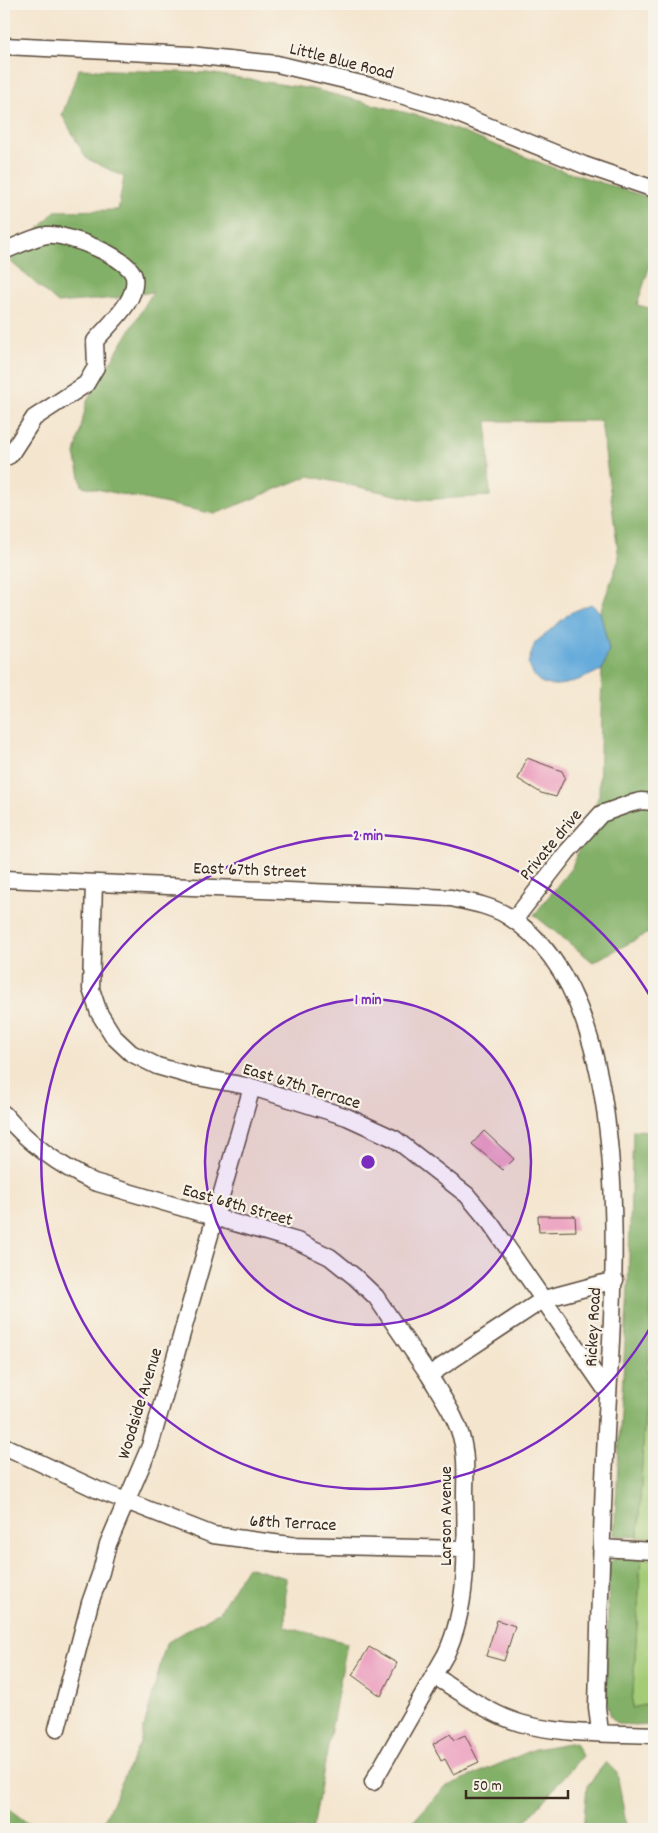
<svg xmlns="http://www.w3.org/2000/svg" width="658" height="1833" font-family="Dekko,sans-serif">
	<style>
		.green { fill: #a4cc77; stroke: #707b4a }
		.forest { fill: #83b068; stroke: #5f6d43 }
		.water { fill: #65abdb; stroke: #506a7c }
		.building { fill: #eb99bc }
		.lines { fill: none; stroke-linecap: round; stroke-linejoin: round }
		.minor-casing { stroke: #574638; stroke-width: 19 }
		.minor { stroke: #fff; stroke-width: 16 }
		.ring { fill: none; stroke: #7b2cbf; stroke-width: 2.5 }
		.labels { text-anchor: middle; stroke-width: 4.5; stroke-linejoin: round; paint-order: stroke }
		.street-label { font-size: 18px; fill: #3b2a1e; stroke: #f7f3e8 }
		.centre { fill: #7b2cbf; stroke: #f7f3e8; stroke-width: 2.5 }
		.ring-label { font-size: 15px; text-anchor: middle; font-weight: bold; fill: #7b2cbf; stroke: #f7f3e8; stroke-width: 4.5; stroke-linejoin: round; paint-order: stroke }
	</style>
	<rect width="100%" height="100%" fill="#f7f3e8"/>
	<filter id="ink" filterUnits="userSpaceOnUse"><feTurbulence type="fractalNoise" baseFrequency=".02" numOctaves="2"/><feDisplacementMap in="SourceGraphic" scale="10" xChannelSelector="R" yChannelSelector="G"/><feConvolveMatrix kernelMatrix="1 2 1 2 8 2 1 2 1" color-interpolation-filters="sRGB"/></filter>
	<filter id="wash" filterUnits="userSpaceOnUse"><feTurbulence type="fractalNoise" baseFrequency=".0096" numOctaves="4" result="noise"/><feDisplacementMap in="SourceGraphic" scale="20" xChannelSelector="R" yChannelSelector="G"/><feGaussianBlur stdDeviation="1.12" result="paint"/><feColorMatrix in="noise" values="0 0 0 0 0 0 0 0 0 0 0 0 0 0 0 0 0 1.4 0 .05"/><feComposite in="paint" operator="in"/></filter>
	<g filter="url(#wash)">
		<rect width="100%" height="100%" fill="#f4e5ce"/>
		<!-- green -->
		<path class="green" d="M654,1243v295l-16,-1z
			M641,1558l13,1v143l-22,7z"/>
		<!-- forest -->
		<path class="forest" d="M79,69l128,4 105,16 111,28 131,51 100,31v54l-17,52 17,4v621l-61,32 -59,-47 38,-48 27,-72 3,-125 7,-20 -9,-38 19,-53 -18,-138h-114l3,75 -72,4 -109,-24 -94,38 -133,-28 -7,-32 12,-53 66,-109 -37,6 -58,5 -48,-42 45,-50 63,-1 6,-33 -38,-19 -24,-43z
			M633,1130l21,1v112l-16,294 -24,-2 14,-247z
			M618,1557l23,1 -9,150 22,-6v24l-36,-2 -7,-7 -5,-19 3,-135z
			M247,1567l39,11 -1,49 62,16 -34,186h-213l40,-86 26,-100 53,-31z
			M575,1742l7,14 -63,73h-113l39,-42 90,-38z
			M606,1762l11,11 10,56h-44l4,-43z
			M4,1805l22,17 42,7h-64z"/>
		<!-- water -->
		<path class="water" d="M591,604l9,8 9,38 -7,20c-17,7 -52,26 -67,7 -3,-4 -5,-10 -7,-14l7,-20 35,-30z"/>
		<g id="blocks">
			<!-- building -->
			<path class="building" d="M527,758l35,13 3,6 -9,20 -15,-4 -23,-14z
				M484,1131l30,28 -11,11 -31,-26z
				M538,1216h37l1,15 -37,1z
				M497,1620l18,6 -11,35 -18,-5z
				M369,1647l28,16 -16,33 -29,-21z
				M450,1734l4,6 11,-5 14,27 -26,12 -8,-15 -4,2 -8,-17z"/>
		</g>
	</g>
	<g filter="url(#ink)">
		<use href="#blocks" fill-opacity="0" stroke="#574638" stroke-width="1"/>
		<g class="lines">
			<defs>
				<path id="minor" d="M4,46l186,9 87,9 93,22 71,21 143,58 70,24
					M4,251c13,-5 29,-14 43,-16 19,-2 83,22 87,42 4,24 -25,47 -39,64l1,26 -10,17 -52,34 -24,37 -6,3
					M4,879l447,19c18,4 38,7 55,17 137,82 107,380 100,517 -4,92 -7,183 -9,275l3,25
					M94,883l-3,106 8,24 15,24 17,16 26,13 35,10 60,11 95,30 48,22 72,56 24,29 117,169
					M514,920l53,-68 34,-38 28,-10 12,-3 13,1
					M4,1114c25,30 54,51 90,68l203,59 33,16 25,20 21,20 53,78
					M4,1446l94,44 115,45 77,10 174,4
					M601,1548l53,3
					M435,1676c26,17 55,38 85,47 40,12 92,10 134,12
					M57,1729l33,-126 11,-31 7,-28 42,-98 102,-359
					M373,1782l73,-128c23,-49 20,-106 19,-158 0,-20 2,-40 -4,-60 -7,-23 -20,-41 -32,-61l115,-76 71,-19"/>
			</defs>
			<!-- minor casing -->
			<use href="#minor" class="minor-casing"/>
			<!-- minor -->
			<use href="#minor" class="minor"/>
		</g>
	</g>
	<!-- distance rings -->
	<circle cx="368" cy="1162" r="163" fill="#7b2cbf" fill-opacity=".12"/>
	<g class="ring">
		<circle cx="368" cy="1162" r="163"/>
		<path d="M654 1321A327 327 0 1 1 654 1003"/>
	</g>
	<g class="labels">
		<!-- street labels -->
		<g class="street-label">
			<text transform="translate(342 60) rotate(14)" y="6">Little Blue Road</text>
			<text transform="translate(550 844) rotate(-50)" y="6">Private drive</text>
			<text transform="translate(250 869) rotate(2)" y="6">East 67th Street</text>
			<text transform="translate(302 1085) rotate(17)" y="6">East 67th Terrace</text>
			<text transform="translate(238 1204) rotate(16)" y="6">East 68th Street</text>
			<text transform="translate(592 1327) rotate(-87)" y="6">Rickey Road</text>
			<text transform="translate(139 1403) rotate(-73)" y="6">Woodside Avenue</text>
			<text transform="translate(445 1516) rotate(-90)" y="6">Larson Avenue</text>
			<text transform="translate(293 1522) rotate(3)" y="6">68th Terrace</text>
		</g>
	</g>
	<circle cx="368" cy="1162" r="8" class="centre"/>
	<g class="ring-label">
		<text x="368" y="840">2 min</text>
		<text x="368" y="1004">1 min</text>
	</g>
	<!-- margin -->
	<rect width="658" height="1833" fill="none" stroke="#f7f3e8" stroke-width="20"/>
	<!-- scale -->
	<path d="M466 1790v8h102v-8" fill="none" stroke="#3b2a1e" stroke-width="2.5"/>
	<text x="473" y="1790" font-size="15" fill="#3b2a1e" stroke="#f7f3e8" stroke-width="4" paint-order="stroke">50 m</text>
</svg>
